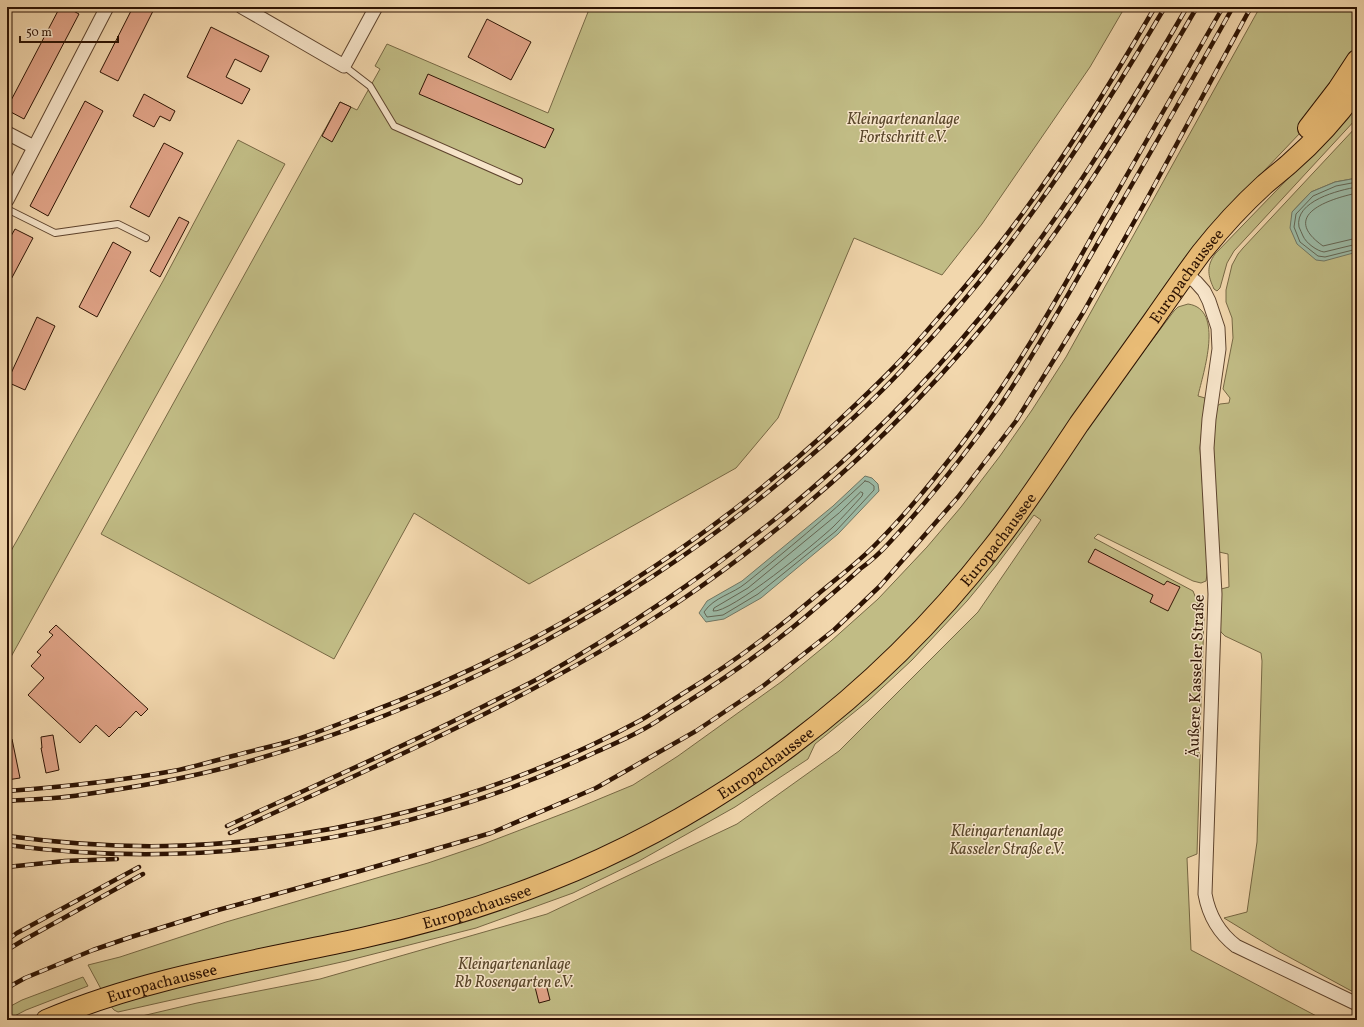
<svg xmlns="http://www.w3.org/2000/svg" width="1364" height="1027" font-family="Vollkorn,serif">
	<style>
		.green { fill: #c1bc85; stroke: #776844 }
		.water { fill: #9cbaa6; stroke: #707765 }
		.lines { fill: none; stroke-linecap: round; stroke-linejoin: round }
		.shore { stroke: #646654; stroke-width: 1 }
		.building { fill: #e1a488; stroke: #2d1303 }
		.lane-casing { stroke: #5e442e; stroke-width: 8 }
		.street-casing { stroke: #5e442e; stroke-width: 15 }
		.primary-casing { stroke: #2d1303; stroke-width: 22 }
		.lane { stroke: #f7e5ca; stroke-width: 6 }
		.street { stroke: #f7e5ca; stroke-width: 13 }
		.primary { stroke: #e9bc76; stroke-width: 20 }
		.rail-casing { stroke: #2d1303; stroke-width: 4.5 }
		.rail { stroke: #f7e5ca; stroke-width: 3; stroke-dasharray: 9; stroke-linecap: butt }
		.labels { text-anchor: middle; stroke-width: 3; stroke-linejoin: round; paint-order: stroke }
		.park-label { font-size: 16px; font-style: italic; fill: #59462a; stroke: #f7e5ca }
		.street-label { font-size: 16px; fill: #2d1303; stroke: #f7e5ca }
	</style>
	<rect width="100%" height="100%" fill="#f2d7ad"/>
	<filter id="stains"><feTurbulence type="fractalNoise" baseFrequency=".005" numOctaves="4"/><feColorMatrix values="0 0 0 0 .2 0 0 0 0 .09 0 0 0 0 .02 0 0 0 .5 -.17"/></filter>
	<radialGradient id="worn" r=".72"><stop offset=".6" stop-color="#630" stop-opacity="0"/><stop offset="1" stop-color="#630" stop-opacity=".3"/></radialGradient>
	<!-- green -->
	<path class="green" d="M590,7h535l-35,60 -108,157 -40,51 -88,-37 -76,180 -42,50 -207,116 -115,-71 -80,146 -233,-125 239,-432 17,8 23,-41 -5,-3 12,-22 161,69z
		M1260,7h97v46l-56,79 -95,100 -40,52 -129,191 -80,105 -105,108 -127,96 -140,75 -144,52 -340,78 -13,-24 32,-8 106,-35 202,-59 53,-18 94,-36 58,-24 45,-29 103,-74 50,-41 47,-42 49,-52 34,-40 39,-51 32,-46 34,-53z
		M1357,103v15l-123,133 -7,12 -7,25 -3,3 -3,-2c-6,-13 -8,-22 1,-35l88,-91z
		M1357,126v52l-22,4 -24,10 -19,20 62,41 3,-1v742l-79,-43 -54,-33 23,-6 10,-70 5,-181 -1,-8 -36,-17 -4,-4 -2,-4 2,-39 8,-2 -1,-33 -9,-2 -8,-91 6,-55 3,-2 9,-1 1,-5 -7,-9 10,-51 -1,-20 -6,-16v-12l6,-25 6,-11 5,-6z
		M238,140l47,24 -278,500v-106l156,-277z
		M1188,304c37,5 15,69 10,92l7,2 -5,50 8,119 -2,14 -5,2 -8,-2 -95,-47 -4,4 99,53 11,27 -4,114 -7,5 7,18 -3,99 -10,4 4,92 133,70h-1199l72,-17 123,-24 227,-65 190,-90 102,-73 139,-139 63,-92 -7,-5 -38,51 -29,35 -55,59 -44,41 -53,43 -7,15 -73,48 -96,54 -66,32 -97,35 -130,33 -228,51 -4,-2 -5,-6 409,-103 317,-181 296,-352 43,-57 4,-4z
		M83,977l5,9 -62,24 -19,10v-12l15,-8z"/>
	<!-- water -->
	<path class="water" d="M1357,178v74l-33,9 -8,-1 -19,-16 -7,-16 2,-16 19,-20 24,-10z
		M865,476l7,2 6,6 1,7 -41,43 -77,64 -37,21 -18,3 -7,-9 8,-12 35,-20 91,-75z"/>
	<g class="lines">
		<!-- shore -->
		<path class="shore" d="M1357,182l-21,4 -23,10 -17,18 -2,13 6,15 18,14 7,1 32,-8
			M1357,187c-18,3 -63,14 -58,40 1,3 3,6 4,9 3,7 14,15 21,16l33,-8
			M1357,193c-28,6 -78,22 -34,53l34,-8
			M865,481l4,1 5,4v4l-38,41 -78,63 -35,21 -16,2 -3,-5c10,-15 29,-18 42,-29 41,-33 81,-66 119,-102z
			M861,492l2,1 -1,3c-9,10 -19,21 -29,31 -16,15 -103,87 -120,84l1,-3 34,-20 91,-75z"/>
	</g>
	<!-- building -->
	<path class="building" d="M60,7h6l13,7 -55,105 -17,-9v-2z
		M133,7h22l-37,74 -18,-9z
		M487,19l44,23 -20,38 -43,-23z
		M211,27l58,29 -8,16 -26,-13 -9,18 24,12 -8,15 -55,-27z
		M428,74l126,55 -9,19 -126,-54z
		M144,94l31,17 -5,10 -10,-5 -6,11 -21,-11z
		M85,101l18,10 -55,105 -18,-10z
		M340,102l11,5 -19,35 -10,-6z
		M164,143l19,10 -34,64 -19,-10z
		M179,217l10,5 -29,55 -10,-6z
		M15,229l18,9 -26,49v-44z
		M113,242l18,10 -34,65 -18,-10z
		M37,317l18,9 -30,64 -18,-8z
		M1095,549l69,36 3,-4 13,6 -12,24 -18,-9 3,-7 -65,-33z
		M56,625l92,84 -7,7 -5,-5 -16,17 -1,-1 -10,10 -13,-12 -16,18 -52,-48 16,-17 -13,-12 10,-11 -4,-3 16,-17 -4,-3z
		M53,735l6,35 -13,3 -5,-25h1l-1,-11z
		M7,739h5l8,39 -13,2z
		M545,980l5,20 -11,3 -5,-20z"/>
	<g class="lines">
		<defs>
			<path id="lane" d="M344,66l26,20 24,40 125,55
				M7,209l48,24 63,-9 28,14"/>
			<path id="street" d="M242,7l102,59 32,-59
				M7,133l27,14
				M7,200l100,-193
				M1186,274l10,8 8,9 5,10 9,27 1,21 -10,70 -2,29 8,146 -10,300c4,22 14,39 31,52l121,58"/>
			<g id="primary">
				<path d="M1308,128l30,-39 19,-29"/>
				<path id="s1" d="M46,1020c101,-43 210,-59 316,-82 63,-14 125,-32 185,-56 175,-69 330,-186 445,-334 31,-39 59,-82 87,-124 24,-34 49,-68 73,-102 16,-23 32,-46 49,-69 19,-24 40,-47 63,-68 8,-7 17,-14 25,-21 25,-22 49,-48 68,-75"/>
			</g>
		</defs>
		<!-- lane casing -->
		<use href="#lane" class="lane-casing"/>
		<!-- street casing -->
		<use href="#street" class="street-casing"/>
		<!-- primary casing -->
		<use href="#primary" class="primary-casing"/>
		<!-- lane -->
		<use href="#lane" class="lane"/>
		<!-- street -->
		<use href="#street" class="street"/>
		<!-- primary -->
		<use href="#primary" class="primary"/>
		<defs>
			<path id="rail" d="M7,791c56,-4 112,-10 166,-20 22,-4 43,-11 64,-16 21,-6 43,-10 64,-17 20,-7 41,-15 61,-23 169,-63 325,-157 459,-278 30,-28 61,-56 89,-87 40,-45 80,-91 115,-140 48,-65 90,-134 130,-203
				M7,801c24,-2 49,-2 73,-6 51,-7 103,-16 152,-29 219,-59 421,-169 590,-320 31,-27 62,-56 90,-87 100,-106 179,-227 253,-352
				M227,826c86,-40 174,-78 259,-121 19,-10 39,-19 57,-29 167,-95 317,-212 439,-361 79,-96 143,-201 205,-308
				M230,833c152,-70 308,-136 447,-230 128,-87 243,-194 338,-316 69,-88 126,-184 182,-280
				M7,836c53,7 106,11 159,10 162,-3 333,-49 475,-126 14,-8 27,-17 41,-26 48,-29 92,-62 135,-99 20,-17 42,-33 60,-52 30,-30 57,-64 83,-97 52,-68 95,-143 136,-217 42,-74 85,-148 127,-222
				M7,845c204,27 403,-6 589,-93 15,-7 30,-13 44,-21 14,-7 27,-17 41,-25 48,-30 94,-62 137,-100 14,-12 28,-24 42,-37 11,-8 21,-17 30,-27 40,-43 77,-90 111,-138 39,-58 73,-120 108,-180 42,-72 83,-144 124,-217
				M7,867l58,-6 52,-2
				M7,940l10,-7 122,-66
				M7,950l15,-9 121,-67
				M7,988l18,-10 68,-28 38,-13 87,-27 142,-39 131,-38 105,-45 100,-57 67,-45 71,-56 46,-44 78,-89 58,-76 68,-110 64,-114 103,-190"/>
		</defs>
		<!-- rail casing -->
		<use href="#rail" class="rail-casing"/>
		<!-- rail -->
		<use href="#rail" class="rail"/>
	</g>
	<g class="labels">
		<!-- park labels -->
		<g class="park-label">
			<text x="903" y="124">Kleingartenanlage<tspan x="903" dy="18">Fortschritt e.V.</tspan></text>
			<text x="1007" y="836">Kleingartenanlage<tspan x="1007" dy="18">Kasseler Straße e.V.</tspan></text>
			<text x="514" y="969">Kleingartenanlage<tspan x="514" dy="18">Rb Rosengarten e.V.</tspan></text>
		</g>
		<!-- street labels -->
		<g class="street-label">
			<text dy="6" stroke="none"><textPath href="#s1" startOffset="1418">Europachaussee</textPath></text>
			<text dy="6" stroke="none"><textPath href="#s1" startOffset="1094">Europachaussee</textPath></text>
			<text transform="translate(1195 676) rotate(-88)" y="6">Äußere Kasseler Straße</text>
			<text dy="6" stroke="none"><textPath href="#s1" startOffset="770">Europachaussee</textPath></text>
			<text dy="6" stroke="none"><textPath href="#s1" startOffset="446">Europachaussee</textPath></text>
			<text dy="6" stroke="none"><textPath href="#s1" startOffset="122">Europachaussee</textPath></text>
		</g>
	</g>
	<!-- margin -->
	<rect width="1364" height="1027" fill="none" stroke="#f2d7ad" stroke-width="24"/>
	<rect x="8" y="8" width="1348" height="1011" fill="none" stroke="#2d1303" stroke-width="2"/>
	<rect x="12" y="12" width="1340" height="1003" fill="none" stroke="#2d1303"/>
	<!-- scale -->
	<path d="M20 36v6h98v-6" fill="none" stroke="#2d1303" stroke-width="2"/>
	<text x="26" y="36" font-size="12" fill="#2d1303" stroke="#f7e5ca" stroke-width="3" paint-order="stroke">50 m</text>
	<rect width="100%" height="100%" filter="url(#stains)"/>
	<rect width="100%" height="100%" fill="url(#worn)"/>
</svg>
